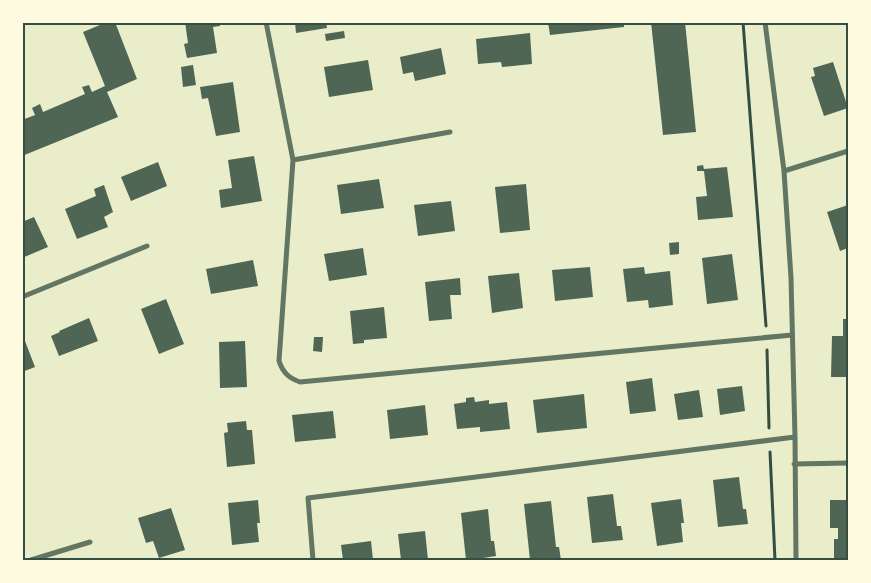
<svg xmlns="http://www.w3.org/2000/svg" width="871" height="583" font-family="'Archivo Narrow',sans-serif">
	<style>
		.building { fill: #4f6655 }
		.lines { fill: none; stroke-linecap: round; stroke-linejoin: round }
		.path { stroke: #344e41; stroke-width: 3 }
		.minor { stroke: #617663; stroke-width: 5 }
		.neatline { fill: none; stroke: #344e41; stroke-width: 2 }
	</style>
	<rect width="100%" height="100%" fill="#e9edc9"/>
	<!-- building -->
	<path class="building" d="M107,22h8l22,57 -30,13 11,25 -96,39v-36l13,-5 -3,-7 8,-4 3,8 42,-18 -3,-7 7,-2 3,7 13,-6 -22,-54z
		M185,22h35v4l-7,1 4,26 -30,5 -3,-14 4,-1z
		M295,22h31l1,6 -31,5z
		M548,22h76v5l-74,8z
		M651,22h34l11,110 -33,3z
		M344,31l1,7 -19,3 -1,-7z
		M530,33l2,31 -30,3 -1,-5 -23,2 -2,-25z
		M441,48l5,26 -31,7 -2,-9 -10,2 -3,-17z
		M368,60l5,30 -44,7 -5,-30z
		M833,62l15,46 -24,8 -13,-39 4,-1 -2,-8z
		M193,65l3,20 -13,2 -2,-20z
		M233,82l7,50 -24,4 -8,-38 -6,1 -2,-12z
		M254,156l8,45 -41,7 -2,-18 13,-2 -4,-28z
		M158,162l9,24 -36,15 -10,-24z
		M703,165l1,4 23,-2 6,50 -35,3 -2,-23 11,-1 -3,-25h-7v-5z
		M379,179l5,29 -43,6 -4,-29z
		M526,184l4,46 -30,3 -5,-46z
		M104,185l9,27 -9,5 4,10 -31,12 -12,-30 31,-13 -2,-7z
		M451,201l4,30 -37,5 -4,-31z
		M848,205v43l-8,3 -13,-39z
		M34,217l14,30 -26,11v-36z
		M679,242v12l-9,1 -1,-12z
		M363,248l4,27 -38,6 -5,-27z
		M732,254l6,46 -31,4 -5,-46z
		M253,260l5,26 -47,8 -5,-25z
		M590,267l3,30 -38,4 -3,-31z
		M644,267l1,7 25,-3 3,34 -24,3 -1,-8 -21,2 -4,-33z
		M519,273l4,35 -31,5 -4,-37z
		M460,278l1,17h-11l2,24 -23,2 -4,-39z
		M166,299l18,45 -25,10 -18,-45z
		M384,307l3,31 -23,2v3l-11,1 -3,-33z
		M89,318l9,23 -39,15 -8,-20 9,-4 -1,-1z
		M843,319h5v58h-17l1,-41h11z
		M314,337h9l-1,15 -9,-1z
		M25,341l10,26 -13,5v-30z
		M245,341l2,46 -27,1 -1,-46z
		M652,378l4,33 -26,3 -4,-32z
		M742,386l3,25 -25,4 -3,-26z
		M699,390l4,27 -25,3 -4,-26z
		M584,394l3,34 -50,5 -4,-33z
		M474,397l1,5 14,-2v4l18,-2 3,27 -30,3v-5l-23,2 -3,-25 12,-2v-4z
		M425,405l3,30 -38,4 -3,-29z
		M333,411l3,27 -41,4 -3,-27z
		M246,421l1,9h5l3,34 -28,3 -3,-34 4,-1 -1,-9z
		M739,477l4,32h3l2,15 -30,3 -5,-47z
		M613,494l4,32h4l2,14 -31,3 -5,-46z
		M681,499l3,24h-3l2,19 -26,4 -6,-43z
		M258,500l2,23h-3l2,19 -27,3 -4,-42z
		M830,500h18v60h-14v-21h4v-11h-8z
		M551,501l5,46h3l2,13h-31l-6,-56z
		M171,508l14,42 -26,8 -6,-17 -7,2 -8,-25z
		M488,509l3,32h3l2,15 -19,3 1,1h-12l-5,-47z
		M425,531l3,29h-27l-3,-26z
		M371,541l2,19h-30l-2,-15z"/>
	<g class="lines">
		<!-- path -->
		<path class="path" d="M743,22l23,304
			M767,350l2,78
			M770,452l5,108"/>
		<!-- minor -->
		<path class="minor" d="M266,22l27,138 -14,201c4,12 10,17 21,21l492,-47
			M765,22l19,149 7,107 4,159 1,123
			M293,160l157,-28
			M784,171l64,-20
			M22,297l125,-51
			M794,464l54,-1
			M31,560l59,-18
			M313,560l-5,-62 487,-61"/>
	</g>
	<!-- border -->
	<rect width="871" height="583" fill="none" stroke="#fefae0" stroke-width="48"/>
	<rect x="24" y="24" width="823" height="535" class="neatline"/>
</svg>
